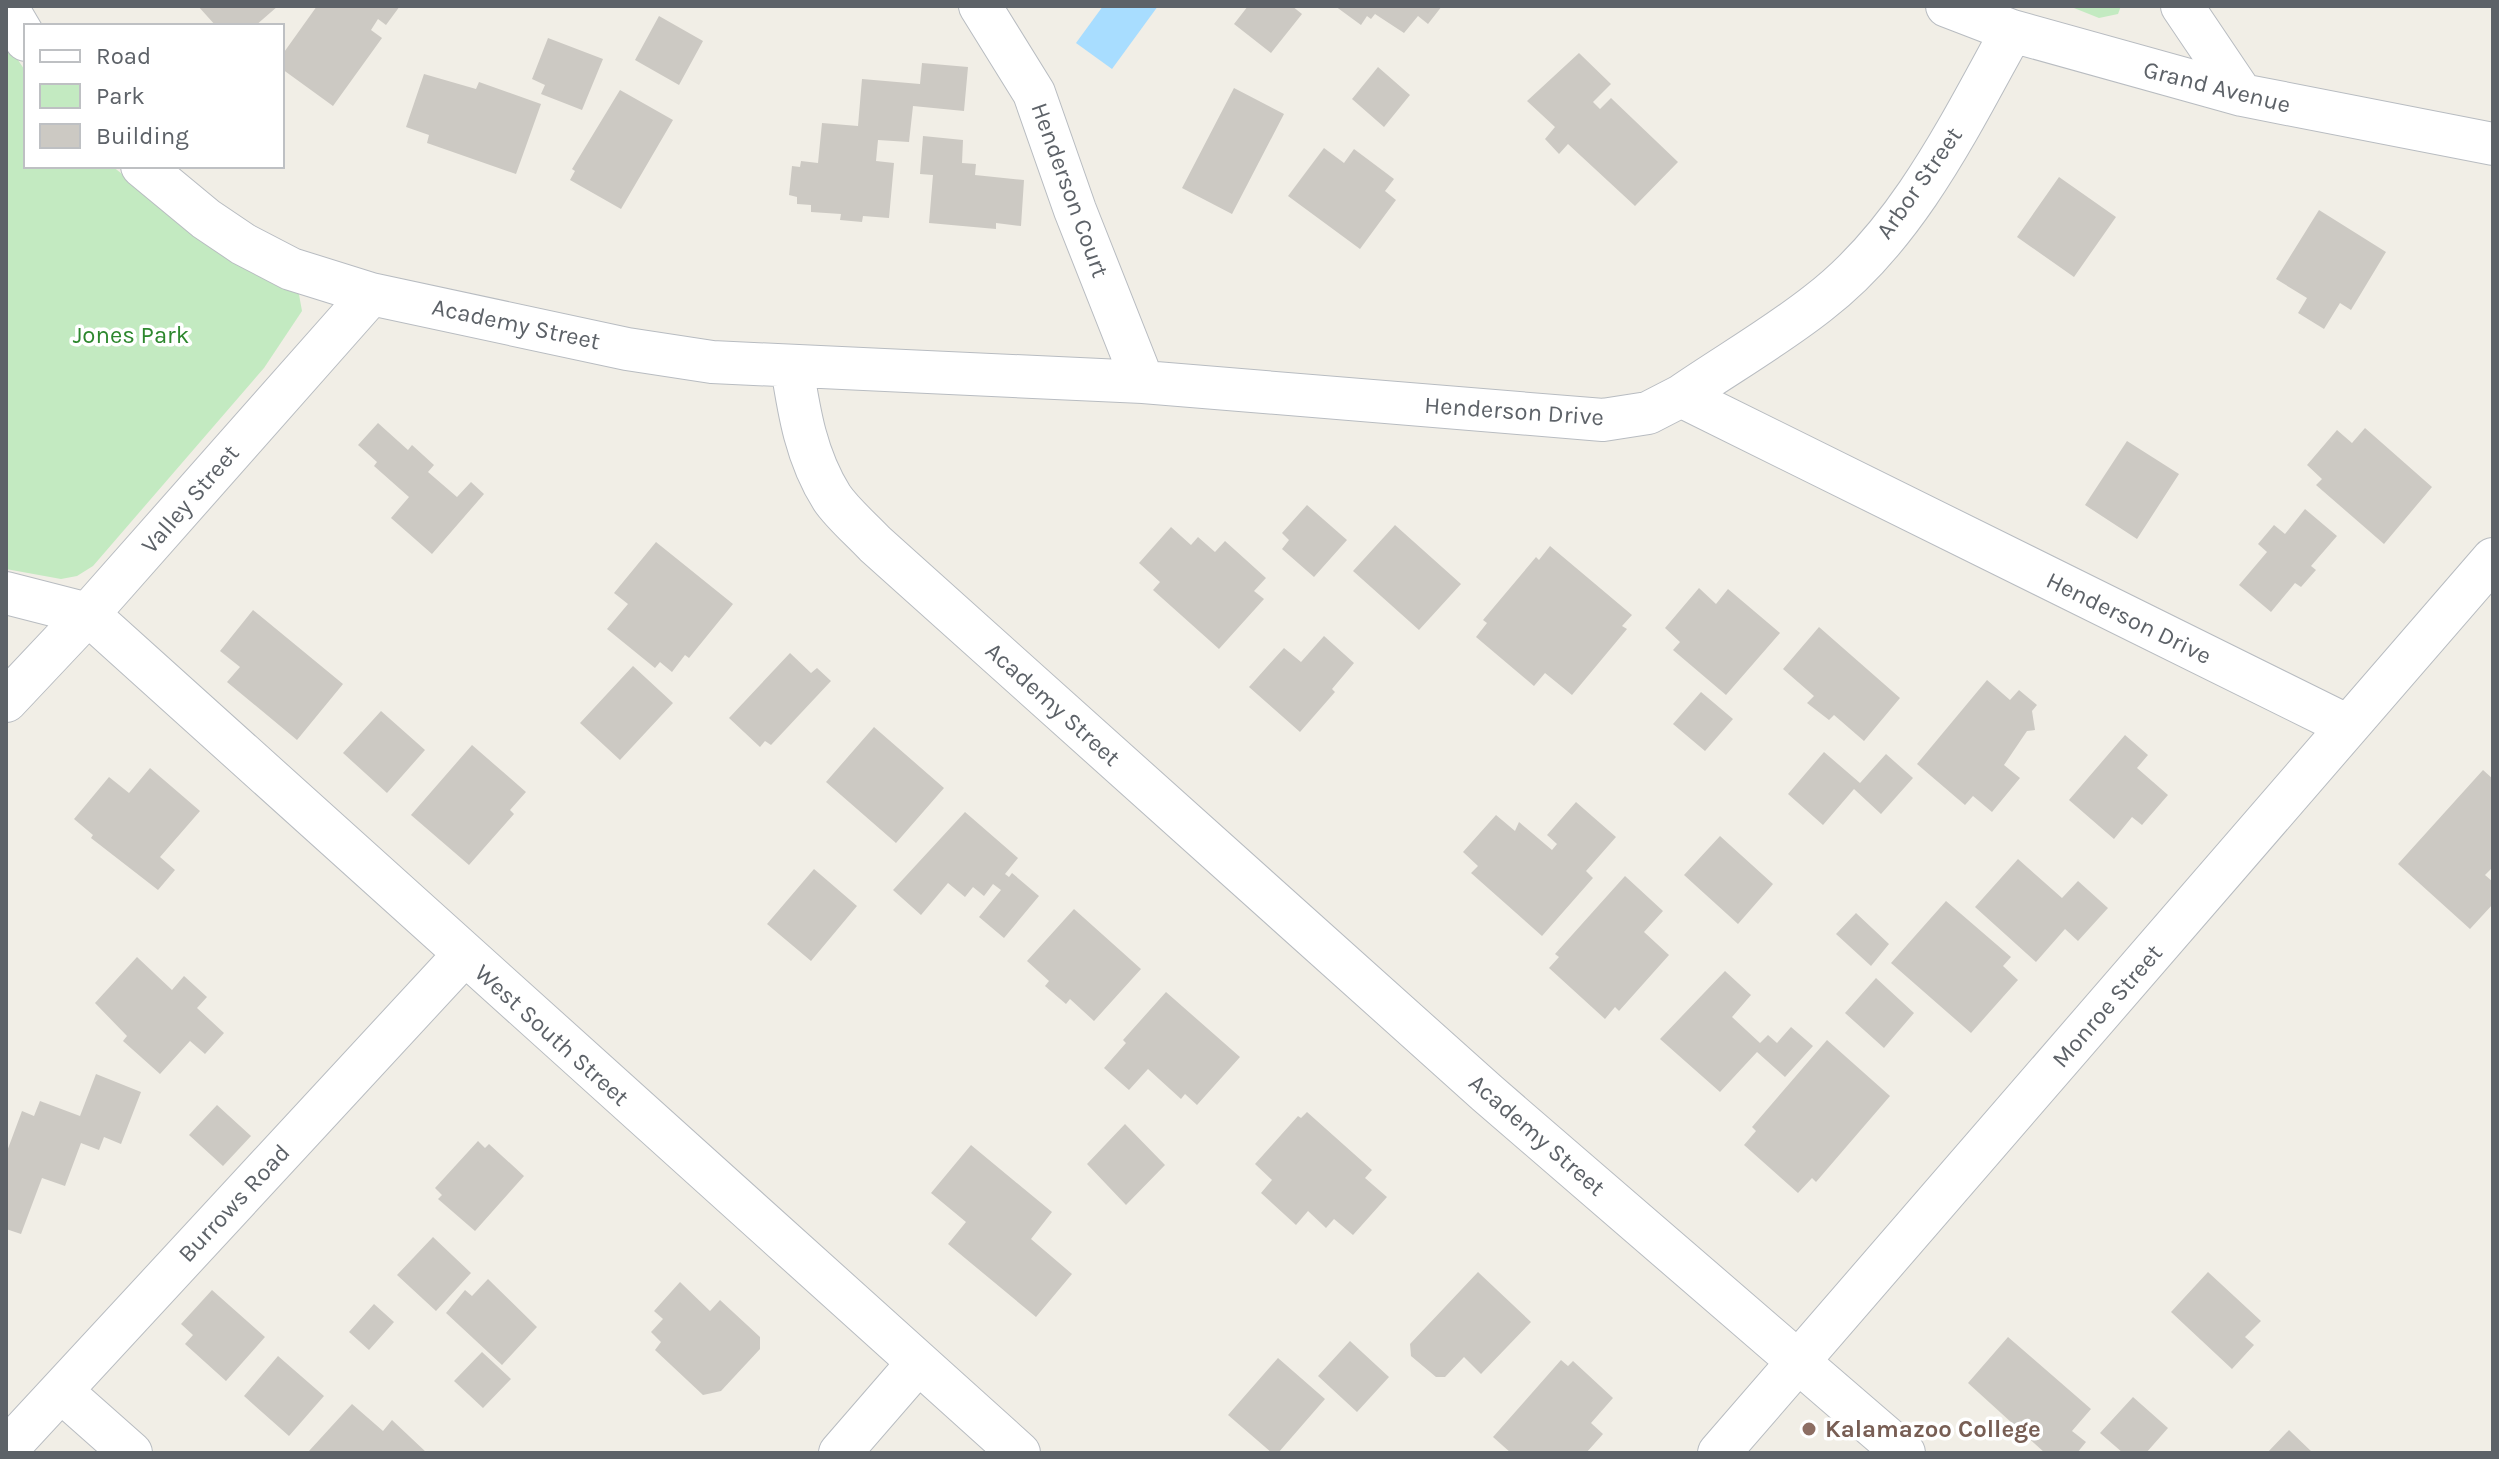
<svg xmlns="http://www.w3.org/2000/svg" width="2499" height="1459" font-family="Karla,sans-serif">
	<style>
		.green { fill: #c3eac1 }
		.water { fill: #a8ddff }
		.building { fill: #ccc9c3 }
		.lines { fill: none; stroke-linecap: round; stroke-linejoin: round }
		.street-casing { stroke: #b8bcc1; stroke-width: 44 }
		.street { stroke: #fff; stroke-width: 42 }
		.education-dot { fill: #8d6e63; stroke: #fff; stroke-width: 3 }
		.labels { text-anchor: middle; stroke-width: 7; stroke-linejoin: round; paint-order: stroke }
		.street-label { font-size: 24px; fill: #5d6268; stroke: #fff }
		.park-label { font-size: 24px; fill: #2d872e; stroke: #fff }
		.education-label { font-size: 24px; font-weight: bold; fill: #785e54; stroke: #fff; text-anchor: start }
	</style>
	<rect width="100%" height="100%" fill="#f1eee6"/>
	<!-- green -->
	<path class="green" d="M2069,6h52l-3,8 -19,4z
		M6,42l20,30v94h86l54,43 132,80 4,22 -38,57 -171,198 -16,10 -16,3 -55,-10z"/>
	<!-- water -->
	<path class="water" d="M1103,6h55l-46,63 -36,-26z"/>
	<!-- building -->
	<path class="building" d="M198,6h80l-23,20h-39z
		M317,6h83l-14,19 -8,-6 -7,11 11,8 -49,68 -51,-37v-14z
		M1248,6h44l10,8 -31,39 -37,-29z
		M1335,6h107l-14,18 -10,-8 -14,17 -29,-19 -4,5 -4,-3 -6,9z
		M659,16l44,25 -24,44 -44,-25z
		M548,38l55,21 -21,51 -41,-16 4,-9 -13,-6z
		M1579,53l32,31 -18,18 7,7 11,-11 67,64 -43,44 -67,-62 -9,10 -14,-15 10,-12 -28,-26z
		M922,63l46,4 -4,44 -51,-5 -4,36 -31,-2 -2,21 18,2 -5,55 -26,-2 -1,6 -22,-2 1,-6 -30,-2v-7l-14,-1v-7l-8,-2 3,-29 8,1 1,-6 17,2 4,-40 36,3 4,-47 58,5z
		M1378,67l32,28 -26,32 -32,-28z
		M424,74l52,15 3,-7 62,22 -25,70 -89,-31 2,-8 -23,-8z
		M1234,88l50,26 -52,100 -50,-26z
		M620,90l53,30 -52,89 -51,-29 5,-9 -3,-2z
		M923,136l40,4 -1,23 14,1 -1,11 49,5 -3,46 -25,-3v6l-67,-6 4,-48 -13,-1z
		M1324,148l20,15 10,-14 40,30 -9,12 11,9 -36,49 -72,-53z
		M2059,177l57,40 -42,60 -57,-40z
		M2319,210l67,42 -35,58 -11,-7 -16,26 -26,-16 9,-15 -31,-19z
		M378,423l30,27 4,-5 22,20 -6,7 29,25 14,-15 13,12 -52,60 -41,-36 18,-21 -35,-31 3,-4 -19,-17z
		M2365,428l67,59 -48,57 -68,-59 6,-6 -15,-14 30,-35 15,13z
		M2127,441l52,33 -42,65 -52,-34z
		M1307,505l40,35 -33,37 -32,-28 7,-9 -7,-7z
		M2305,509l32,27 -26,30 5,4 -15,17 -6,-4 -24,29 -32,-27 28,-33 -9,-8 16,-19 11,9z
		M1395,525l66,59 -42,46 -66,-59z
		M1171,527l20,18 7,-8 17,15 10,-11 41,37 -12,13 10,8 -45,50 -66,-59 7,-8 -21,-19z
		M656,542l77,62 -44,54 -4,-3 -13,17 -12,-10 -5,6 -48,-39 21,-25 -14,-11z
		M1550,546l82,69 -10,11 5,3 -55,66 -27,-22 -11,13 -58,-49 11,-14 -4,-3 53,-63 3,3z
		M1699,588l17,16 12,-15 52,44 -54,62 -53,-45 7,-8 -15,-14z
		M253,610l90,74 -46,56 -70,-58 13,-15 -20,-16z
		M1819,627l81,71 -36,43 -30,-26 -5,5 -22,-17 7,-7 -31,-27z
		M1324,636l30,27 -22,26 3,3 -35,40 -51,-45 35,-39 17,14z
		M790,653l21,20 6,-5 14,13 -60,64 -6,-4 -5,6 -31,-29z
		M633,666l40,37 -53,57 -40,-37z
		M1987,680l23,20 9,-10 18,15 -5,6 3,19 -8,1 -23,34 16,13 -28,34 -19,-16 -8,9 -48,-41z
		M1701,692l32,27 -28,32 -32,-27z
		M381,711l44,39 -38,43 -44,-40z
		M874,727l70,61 -48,55 -70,-61z
		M2125,735l23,20 -11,13 31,27 -26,30 -10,-8 -18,22 -45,-39z
		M472,745l54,47 -16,18 4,4 -45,51 -58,-50z
		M1824,752l36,31 26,-29 27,24 -32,36 -27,-25 -31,36 -35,-31z
		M150,768l50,43 -40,46 15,13 -17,20 -67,-52 2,-3 -19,-16 35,-42 20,16z
		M2483,770l10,9v88l-8,8 8,7v22l-23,25 -72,-65z
		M1576,802l40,35 -30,34 7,7 -51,58 -71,-63 7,-7 -15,-14 33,-37 19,16 4,-9 33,28 5,-6 -10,-9z
		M965,812l53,46 -13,16 4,3 3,-4 27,23 -35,42 -25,-21 22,-27 -8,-6 -9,12 -11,-9 -8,10 -17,-14 -27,32 -28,-25z
		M1720,836l53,48 -35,40 -54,-49z
		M2018,859l44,39 16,-17 30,27 -30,33 -13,-12 -29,33 -61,-55z
		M814,869l43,37 -46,55 -44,-37z
		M1625,876l38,35 -19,21 25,23 -50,56 -4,-4 -10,12 -56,-51 10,-11 -4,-3z
		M1946,901l65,56 -8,9 15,14 -47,53 -80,-70z
		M1074,909l67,60 -47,52 -24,-22 -4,5 -21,-18 4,-5 -22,-20z
		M1856,913l33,31 -18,22 -35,-32z
		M137,957l35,33 12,-14 23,21 -10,11 27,25 -19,21 -15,-13 -30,33 -37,-33 4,-5 -32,-33z
		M1725,971l26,24 -19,22 28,26 8,-8 9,8 14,-16 22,19 -28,31 -28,-25 -37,40 -60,-53z
		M1876,978l38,35 -30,35 -39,-35z
		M1166,992l74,65 -43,48 -12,-11 -4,5 -33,-30 -19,21 -25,-22 22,-25 -3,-3z
		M1827,1040l63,56 -74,86 -4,-4 -14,15 -54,-48 12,-14 -4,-4z
		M96,1074l45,18 -20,52 -17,-7 -5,13 -18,-7 -16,43 -23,-8 -21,56 -15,-5v-75l16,-43 12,5 6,-15 40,15z
		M217,1105l34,31 -28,30 -34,-31z
		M1307,1112l65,58 -7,8 22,19 -34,38 -19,-16 -8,9 -18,-17 -12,14 -35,-32 11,-13 -17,-16 43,-48 3,2z
		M1125,1124l40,41 -39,40 -39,-41z
		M478,1141l7,7 4,-4 35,32 -49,55 -37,-32 4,-4 -7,-7z
		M971,1145l81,67 -21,27 41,35 -36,43 -88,-73 18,-22 -35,-29z
		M433,1237l38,36 -35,38 -39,-36z
		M1478,1272l53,50 -50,52 -17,-17 -19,20h-9l-25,-21 -1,-12z
		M2208,1272l53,49 -16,16 9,8 -22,24 -61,-57z
		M488,1279l49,48 -35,38 -56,-52 19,-23 7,6z
		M680,1282l30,29 10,-11 40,37v12l-39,42 -18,4 -48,-45 6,-8 -10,-10 12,-13 -9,-8z
		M212,1290l53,47 -39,44 -41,-37 8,-9 -12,-11z
		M374,1304l20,18 -25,28 -20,-18z
		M2008,1337l83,72 -19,22 14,11 -9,11h-32l-77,-70z
		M1350,1341l39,36 -32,35 -39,-36z
		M482,1352l29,27 -28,29 -29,-27z
		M278,1356l46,40 -35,40 -45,-40z
		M1278,1358l47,41 -47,54h-6l-44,-38z
		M1561,1360l7,6 5,-5 40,37 -22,25 12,11 -17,19h-75l-18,-16z
		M2133,1397l35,31 -22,25h-23l-23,-20z
		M352,1404l31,27 9,-11 35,33h-115l-3,-2z
		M2289,1430l24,23h-46z"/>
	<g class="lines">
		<defs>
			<path id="street" d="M6,6l20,34
				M980,6l54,87 41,117 68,172
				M1947,6l65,25 230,64 251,49
				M2182,6l60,89
				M142,166l64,53 37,25 48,25 80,25 256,55 85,13 431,20 460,38 45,-7 33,-17 667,330
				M792,367c7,45 14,90 40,131 11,16 29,31 43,46l612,549 417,360
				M1681,396c45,-31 94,-59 137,-93 89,-68 141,-176 194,-272
				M6,593l82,21 931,839
				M6,701l82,-87 283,-320
				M61,1391l70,62
				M6,1450l457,-494
				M840,1453l78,-90
				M1719,1453l774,-894"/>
		</defs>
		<!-- street casing -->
		<use href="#street" class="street-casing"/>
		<!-- street -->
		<use href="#street" class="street"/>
	</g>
	<!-- markers -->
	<circle class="education-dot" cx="1809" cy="1429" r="8"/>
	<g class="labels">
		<!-- street labels -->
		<g class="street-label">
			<text transform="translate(2217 87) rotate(14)" y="8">Grand Avenue</text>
			<text transform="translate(1919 183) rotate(-55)" y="8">Arbor Street</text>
			<text transform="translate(1070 190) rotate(70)" y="8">Henderson Court</text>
			<text transform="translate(516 324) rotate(12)" y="8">Academy Street</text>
			<text transform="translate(1514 411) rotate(4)" y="8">Henderson Drive</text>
			<text transform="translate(190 499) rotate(-49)" y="8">Valley Street</text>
			<text transform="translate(2129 618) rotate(26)" y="8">Henderson Drive</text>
			<text transform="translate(1053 704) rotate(42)" y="8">Academy Street</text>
			<text transform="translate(2107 1006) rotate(-49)" y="8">Monroe Street</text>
			<text transform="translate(552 1035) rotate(42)" y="8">West South Street</text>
			<text transform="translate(1537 1135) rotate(41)" y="8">Academy Street</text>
			<text transform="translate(234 1203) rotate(-47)" y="8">Burrows Road</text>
		</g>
		<!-- park labels -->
		<g class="park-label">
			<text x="131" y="343">Jones Park</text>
		</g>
		<!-- education labels -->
		<g class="education-label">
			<text x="1825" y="1437">Kalamazoo College</text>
		</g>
	</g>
	<!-- border -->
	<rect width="2499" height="1459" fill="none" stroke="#5d6268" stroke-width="16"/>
	<!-- legend -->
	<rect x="24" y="24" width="260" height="144" fill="#ffffff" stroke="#bec0c3" stroke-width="2"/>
	<rect x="40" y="50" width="40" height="12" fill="#ffffff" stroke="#bec0c3" stroke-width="2"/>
	<text x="96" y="64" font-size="24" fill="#5d6268">Road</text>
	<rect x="40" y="84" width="40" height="24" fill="#c3eac1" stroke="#bec0c3" stroke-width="2"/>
	<text x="96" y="104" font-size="24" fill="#5d6268">Park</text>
	<rect x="40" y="124" width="40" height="24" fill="#ccc9c3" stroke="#bec0c3" stroke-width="2"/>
	<text x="96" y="144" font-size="24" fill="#5d6268">Building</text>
</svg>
